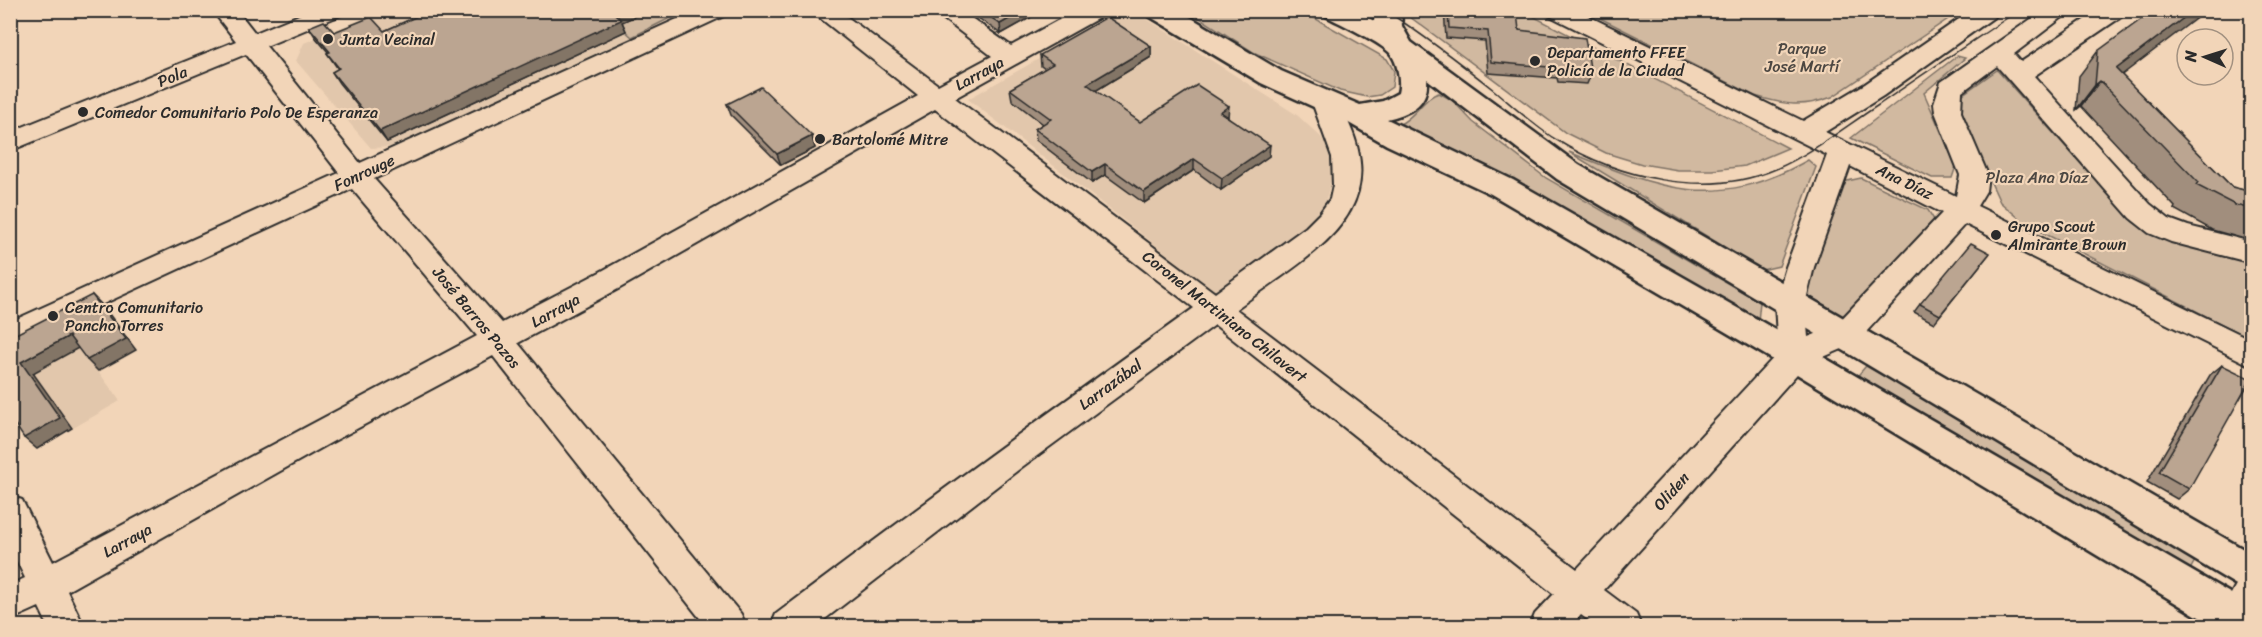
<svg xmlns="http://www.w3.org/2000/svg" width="2262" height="637" font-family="Sriracha,sans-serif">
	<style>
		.built { fill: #e2c7ac }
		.green { fill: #d1b9a0; stroke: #7e7266; stroke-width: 1.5 }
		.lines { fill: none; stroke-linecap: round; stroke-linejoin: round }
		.minor-casing { stroke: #2b2b2b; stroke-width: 4 }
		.major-casing { stroke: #2b2b2b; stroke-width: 5 }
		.minor { fill: #f2d5b8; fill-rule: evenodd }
		.major { fill: #f2d5b8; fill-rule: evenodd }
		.tram { stroke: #2b2b2b; stroke-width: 1.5 }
		.wall { fill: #a18e7d; stroke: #2b2b2b; stroke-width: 1.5 }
		.shaded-wall { fill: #837466; stroke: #2b2b2b; stroke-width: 1.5 }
		.building { fill: #bba591; stroke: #2b2b2b; stroke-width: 1.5 }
		.poi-dot { fill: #2b2b2b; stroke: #f2d5b8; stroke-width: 2 }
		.labels { text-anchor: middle; stroke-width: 4.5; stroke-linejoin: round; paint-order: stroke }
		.poi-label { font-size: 16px; fill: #2b2b2b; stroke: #f2d5b8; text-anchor: start }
		.park-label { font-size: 16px; fill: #4c4742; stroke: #f2d5b8 }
		.street-label { font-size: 16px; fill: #2b2b2b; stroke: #f2d5b8 }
	</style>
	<rect width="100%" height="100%" fill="#f2d5b8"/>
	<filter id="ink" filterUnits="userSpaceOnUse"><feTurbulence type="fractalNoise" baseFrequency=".0167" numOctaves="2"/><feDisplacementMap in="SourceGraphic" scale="12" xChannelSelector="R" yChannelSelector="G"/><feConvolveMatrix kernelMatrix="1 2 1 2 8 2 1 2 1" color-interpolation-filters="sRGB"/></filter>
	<g filter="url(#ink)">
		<!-- built -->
		<path class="built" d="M384,11h219l29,26 -242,110 -19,1 -75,-87 8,-18z
			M1124,11h10l163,104 25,23 10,20v20l-7,25 -17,21 -92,68 -248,-193z
			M102,304l34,46 -38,21 22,30 -83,48 -26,-96z"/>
		<!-- green -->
		<path class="green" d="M603,11h58l9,7 -38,19z
			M1189,11h113l85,48 7,12 -2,16 -12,8 -13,2 -27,-6 -87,-39z
			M1402,11h121l265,137 -43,18 -32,4h-35l-36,-6 -36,-11 -40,-20z
			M1586,11h374l-128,86c-30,11 -46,8 -77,-1z
			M1957,56l8,2 -41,35 32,73 -4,12h-20l-81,-40z
			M1997,70l136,152 21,13 97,27v77l-225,-115 -26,-22 -44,-95 3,-10z
			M1439,93l13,7 21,22 73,56 214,124 -2,19 -358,-194v-3c15,-7 25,-28 39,-31z
			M1569,152c91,37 147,60 239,8l8,7 -37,99 -17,4z
			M1861,178l67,32 8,13 -85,96h-15l-32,-21 -2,-8 41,-108z
			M1866,366l331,191 -11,20 -332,-197z"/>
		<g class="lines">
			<defs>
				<path id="minor" d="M212,10h25l18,23 56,-23h34l-4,5 -75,31 94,117 337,-153h33l-4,5 -352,164 128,144 98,-51 318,-176 -108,-86h28l100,75 54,-29 -60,-46h28l51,36 66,-36h31l-4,5 -149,83 260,195 91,-66 14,-14 10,-14 3,-14 -1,-28 -20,-55 4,-6 9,-2 9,2c72,114 -17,153 -98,213l341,260 201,-216 -3,-49 11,-37 41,-112 -279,-140 -4,-5h32l227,111 62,-37 107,-74h29l-4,5 -114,81 -58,36 131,64 4,-21 -25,-63 -1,-9 7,-21 103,-72h28l-58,44 7,8 78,-52h29l-4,5 -90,61 116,128 19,15 19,7 64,16v21l-81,-21 -22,-9 -19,-15 -133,-152 -35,26 -1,20 27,63 -2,16 -9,15 275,134v26l-287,-142 -109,119 -51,22 -201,225 32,24 5,12h-45l-15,-11 -10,11h-41l5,-12 19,-20 -339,-269 -193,142 -206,159h-45l5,-12c138,-104 277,-205 418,-306l-259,-199 -315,179 -102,55 223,271 5,12h-40l-213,-270 -161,86 -265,149 17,35h-36l-9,-19 -29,13v-35l15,-7 -15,-31v-51l12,4 31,62 424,-226 -125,-147 -342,158v-25l329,-149 -93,-119 -236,97v-19l226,-91zM1850,166l92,47 -108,114 -26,10 -3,-33 9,-37z
					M2252,574l-1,52h-37l25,-47z"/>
				<path id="major" d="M1145,10h33l103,61 79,34 23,-4 15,-8c3,-11 0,-32 -9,-41 -13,-12 -46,-27 -63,-36l-4,-6h33l19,11 1,-11h26l1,16 9,16 168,123 673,389v37l-14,-5 -681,-407 -130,-100c2,26 -18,35 -40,40l126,61 293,167 446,259v20h-38l-432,-261 -291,-171 -104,-49 -40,-23 -86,-39 -112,-67z"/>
			</defs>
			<!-- minor casing -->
			<use href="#minor" class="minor-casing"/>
			<!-- major casing -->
			<use href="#major" class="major-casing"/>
			<!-- minor -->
			<use href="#minor" class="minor"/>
			<!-- major -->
			<use href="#major" class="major"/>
			<!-- tram -->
			<path class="tram" d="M1385,10c38,25 74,52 110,81 19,16 38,34 60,48 62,39 151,60 221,30 37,-16 70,-43 104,-65 46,-32 93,-63 139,-94"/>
		</g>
		<!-- wall -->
		<path class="wall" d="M414,10h234l-26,12 4,9 -239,111 -48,-59 -7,-11 6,-3 -11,-16 1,-1 -12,-14 -7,-11 25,5 50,-1 34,-15z
			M967,10h77l-43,24z
			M1444,10h43l104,64 -4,10 -29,-2 -1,-4 -69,-5 -3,-32 -39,-3z
			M1151,46v11l-56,34 45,31 88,-5 41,39 -48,34 -27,-20 -50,33 -39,-28 -13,8 -56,-43 -1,-11 8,-5 -31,-24 -2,-11 35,-20 -4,-3 -1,-11z
			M2098,51l134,136 20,5v49l-40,-11 -38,-21 1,-2 -94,-101 -5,4 3,-34z
			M727,104l85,32 3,12 -34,17 -50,-50z
			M1990,253l-56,70 -20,-11 6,-8z
			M2222,365l-33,124 -12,10 -30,-17 63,-107z"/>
		<!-- shaded-wall -->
		<path class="shaded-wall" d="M620,10h28l-26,12 4,9 -239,111 -7,-11z
			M1025,10h19l-43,24 -1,-10z
			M2194,10h13l-101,77 10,-18z
			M1151,46v11l-64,39v-12z
			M2100,81l-19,25 -5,4 19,-25z
			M1229,106l-1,11 -8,-5z
			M812,136l3,12 -34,17 -4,-11z
			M1270,145l-1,11 -48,34 1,-12z
			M1194,159v11l-50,33v-11z
			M1105,164v11l-13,8v-11z
			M92,295l11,11 33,44 -38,21 -11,-11z
			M69,336l11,11 -47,26 39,55 -35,21 -13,-11 -3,-76z"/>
		<!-- building -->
		<path class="building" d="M418,10h202l-6,3 7,7 -241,111 -48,-59 7,-4 -12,-15 3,-1 -21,-25 15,-6 10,11 37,-15 13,14 38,-17z
			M981,10h44l-25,14z
			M1448,10h39l30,3 2,17 66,8 6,36 -30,-2 -1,-4 -69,-6 -3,-31 -39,-3z
			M2154,10h40l-78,59 116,118 20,5v17l-17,-4 -39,-20 2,-3 -98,-101 -5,4 3,-34z
			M1107,17l44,29 -64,38 53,38 57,-37 32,21 -9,6 50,33 -48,33 -28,-19 -50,33 -39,-28 -13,8 -57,-43 16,-10 -41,-30 43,-25 -13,-9z
			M761,87l51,49 -35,18 -50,-50z
			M1971,243l19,10 -50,62 -20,-11z
			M92,295l34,44 -39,21 -18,-24 -48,26 39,56 -36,20 -14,-21v-80z
			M2222,365l29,14 -62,110 -30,-17z"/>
	</g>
	<!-- markers -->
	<g class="poi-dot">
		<circle cx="328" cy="39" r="6"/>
		<circle cx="1535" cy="61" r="6"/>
		<circle cx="83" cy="112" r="6"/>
		<circle cx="820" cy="139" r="6"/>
		<circle cx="1996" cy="235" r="6"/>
		<circle cx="53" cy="316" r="6"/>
	</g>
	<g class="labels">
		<!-- poi labels -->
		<g class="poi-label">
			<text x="340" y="45">Junta Vecinal</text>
			<text x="1547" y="58">Departamento FFEE<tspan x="1547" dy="18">Policía de la Ciudad</tspan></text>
			<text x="95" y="118">Comedor Comunitario Polo De Esperanza</text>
			<text x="832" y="145">Bartolomé Mitre</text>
			<text x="2008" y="232">Grupo Scout<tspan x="2008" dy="18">Almirante Brown</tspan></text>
			<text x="65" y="313">Centro Comunitario<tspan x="65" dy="18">Pancho Torres</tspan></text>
		</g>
		<!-- park labels -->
		<g class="park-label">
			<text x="1802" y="54">Parque<tspan x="1802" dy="18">José Martí</tspan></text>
			<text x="2037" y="183">Plaza Ana Díaz</text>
		</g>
		<!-- street labels -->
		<g class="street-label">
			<text transform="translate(979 73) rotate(-29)" y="6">Larraya</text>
			<text transform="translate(172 76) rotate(-22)" y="6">Pola</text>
			<text transform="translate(364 172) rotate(-25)" y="6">Fonrouge</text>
			<text transform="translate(1905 181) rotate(26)" y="6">Ana Díaz</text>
			<text transform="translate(555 310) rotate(-29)" y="6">Larraya</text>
			<text transform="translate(1225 316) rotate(38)" y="6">Coronel Martiniano Chilavert</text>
			<text transform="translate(477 317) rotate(50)" y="6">José Barros Pazos</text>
			<text transform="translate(1110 384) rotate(-36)" y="6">Larrazábal</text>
			<text transform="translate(1671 491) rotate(-48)" y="6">Oliden</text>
			<text transform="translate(127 540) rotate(-29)" y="6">Larraya</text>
		</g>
	</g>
	<!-- margin -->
	<rect width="2262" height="637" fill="none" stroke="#f2d5b8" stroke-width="36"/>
	<rect x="18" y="18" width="2226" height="601" fill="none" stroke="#2b2b2b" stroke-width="2" filter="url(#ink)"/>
	<!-- north arrow -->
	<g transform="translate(2205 57) rotate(273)"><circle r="28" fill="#f2d5b8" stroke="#a29180" stroke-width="1.5"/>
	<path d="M0-4.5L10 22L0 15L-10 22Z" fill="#2b2b2b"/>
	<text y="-9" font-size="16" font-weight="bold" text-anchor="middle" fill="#2b2b2b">N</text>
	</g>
</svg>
